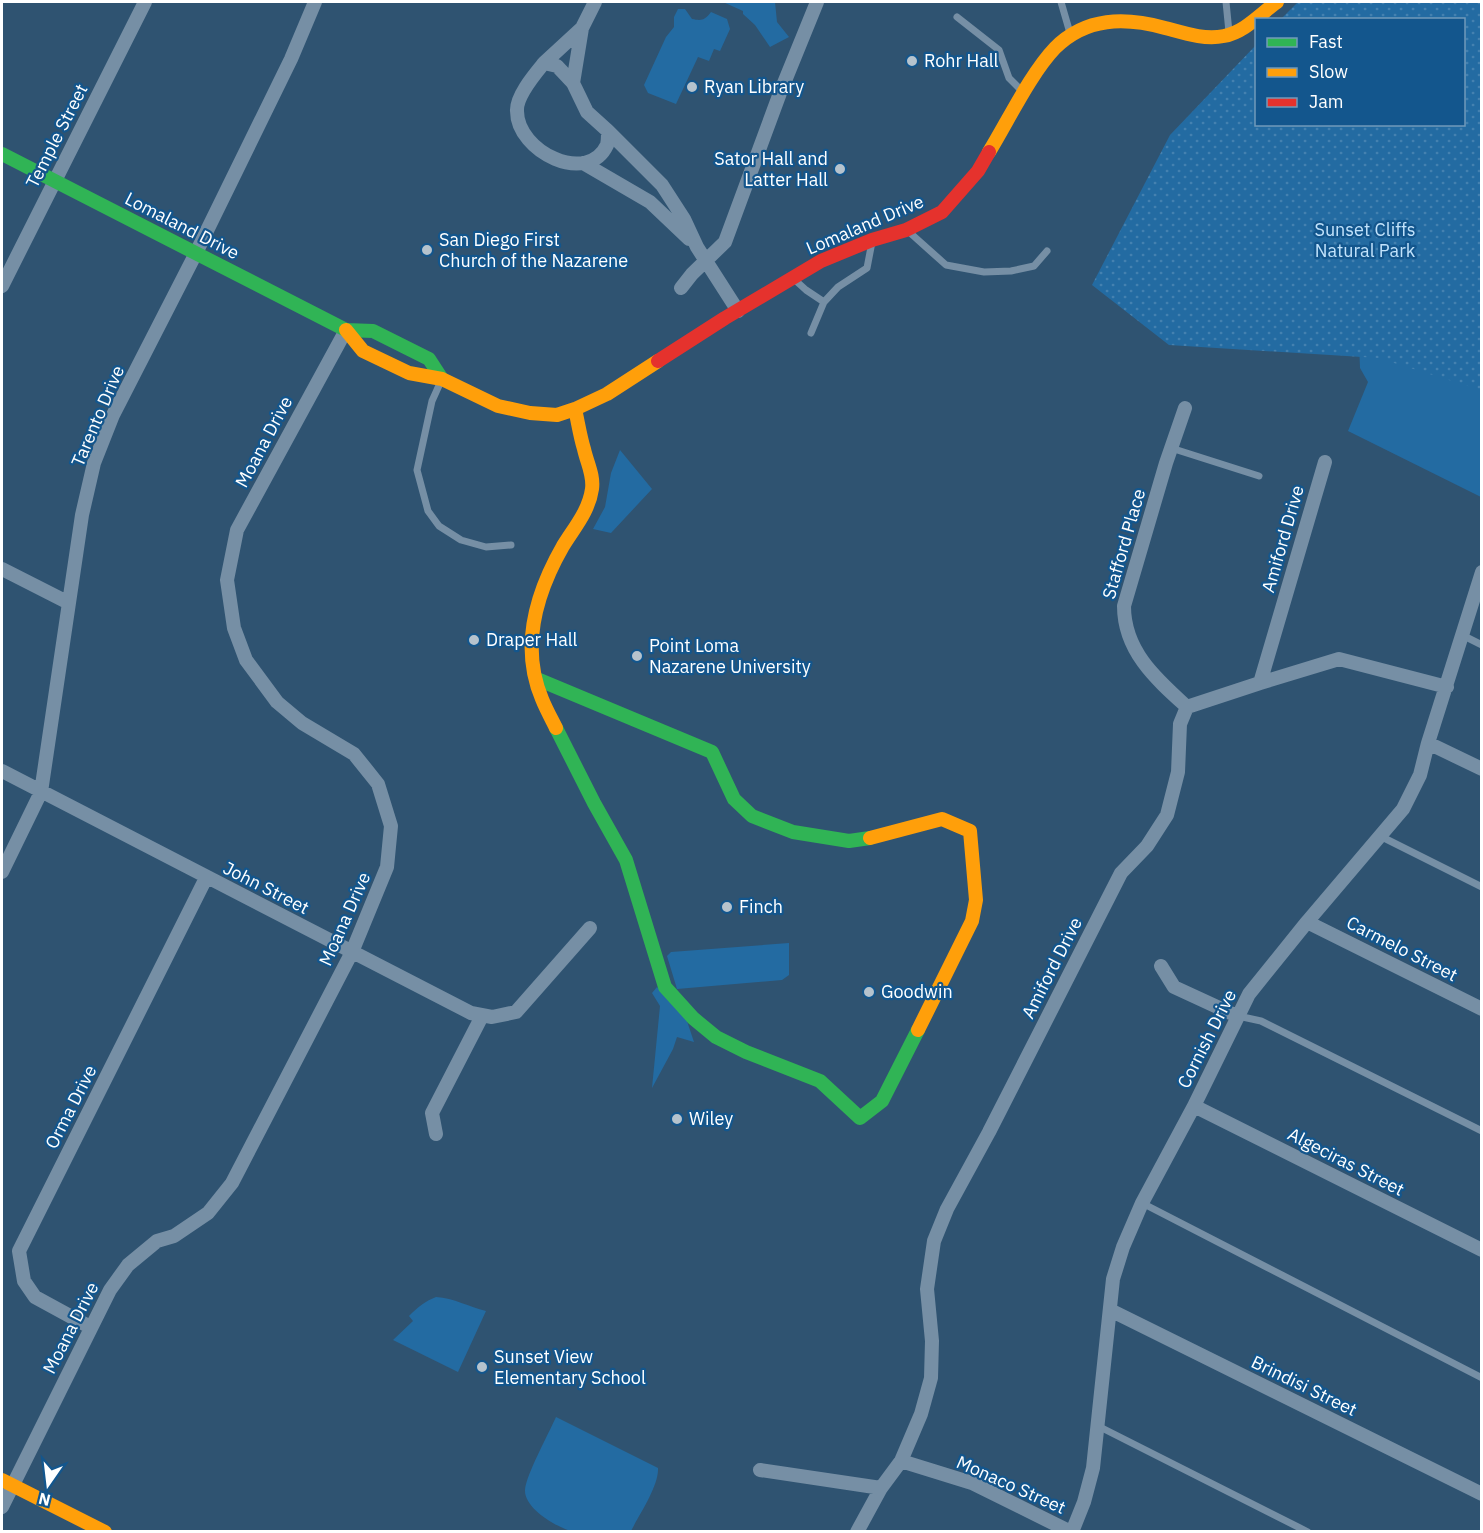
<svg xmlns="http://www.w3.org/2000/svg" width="1483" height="1533" font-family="'IBM Plex Sans',sans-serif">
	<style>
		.grass { fill: #236ba2 }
		.park { fill: url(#park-dots) }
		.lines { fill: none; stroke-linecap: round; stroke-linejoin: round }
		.lane { stroke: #768fa5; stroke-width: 7 }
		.street { stroke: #768fa5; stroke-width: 14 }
		.fast { stroke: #30b455; stroke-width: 14 }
		.slow { stroke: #ff9f0a; stroke-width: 14 }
		.jam { stroke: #e5322d; stroke-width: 14 }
		.poi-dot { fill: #b6c3cd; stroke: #13568d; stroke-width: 2 }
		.labels { text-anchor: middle; stroke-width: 4.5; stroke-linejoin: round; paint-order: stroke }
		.poi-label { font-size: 18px; fill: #fff; stroke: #13568d; text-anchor: start }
		.street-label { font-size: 18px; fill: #fff; stroke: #13568d }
		.park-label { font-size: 18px; fill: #c2e3fc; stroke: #13568d }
	</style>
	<defs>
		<pattern id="park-dots" width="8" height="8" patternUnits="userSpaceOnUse" patternTransform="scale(1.5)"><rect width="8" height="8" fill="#236ba2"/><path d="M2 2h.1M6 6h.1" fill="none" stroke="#4481b0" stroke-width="1.8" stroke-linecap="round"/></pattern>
	</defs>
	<rect width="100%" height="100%" fill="#2f5371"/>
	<!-- grass -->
	<path class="grass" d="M723,2h52l2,20 12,15 -19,10 -15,-22 -12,-11v-3z
		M678,9h7l7,10c10,2 13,1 19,-7l16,7 3,10 -10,22 -6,-2 -5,12 -11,-4 -22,47 -28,-11 -4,-8 22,-48 8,-10v-10z
		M1481,119v378l-133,-66 20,-49 -8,-14 -1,-25z
		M620,450l32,39 -41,44 -18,-4 12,-22 6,-34z
		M789,943v32l-7,5 -105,9 -10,-33 4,-4z
		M657,987l30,34 7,21 -17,-5 -4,12 -21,39 8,-82 -8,-13z
		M436,1297c18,1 33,10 50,14l-28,61 -65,-32 20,-19 -4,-5c8,-8 16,-15 27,-19z
		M556,1417l102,51c1,18 -19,47 -27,63 -18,1 -38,2 -56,1 -16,-3 -51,-23 -50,-42 1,-15 24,-57 31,-73z"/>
	<!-- park -->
	<path class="park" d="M1298,2h183v388l-103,-32 -209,-13 -77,-60 78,-150 86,-90v79h208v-104l-183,-1z"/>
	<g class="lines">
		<!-- lane -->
		<path class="lane" d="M1061,2l9,31
			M1226,2l3,30
			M957,17l42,33 10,28 13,13
			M908,231l38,34 38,7 27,-1 23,-5 13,-15
			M795,280l11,10 18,12
			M811,333l13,-31 14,-15 29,-19 5,-26
			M441,381l-9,20 -15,69 11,41 11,15 22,14 25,7 25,-2
			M1171,448l88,28
			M1462,635l20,10
			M1380,836l102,51
			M1238,1016l23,5 221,110
			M1142,1203l340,175
			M1098,1426l210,106"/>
		<!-- street -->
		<path class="street" d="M544,63l38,-35
			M573,83l-16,-17 -13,-3c-9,11 -28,33 -27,48 0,41 71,75 90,34 1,-4 1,-10 1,-14l-21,-19 -14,-29 9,-55 13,-26
			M608,131l54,54 22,34 13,28 41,64
			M583,163l67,39 39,37
			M2,286l143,-284
			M681,288l11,-14 33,-32 55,-149 37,-91
			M1185,408l-19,55 -42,143c0,45 32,73 63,101
			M2,569l67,34
			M1260,683l79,-24 108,28
			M1428,743l54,26
			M2,771l469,242 21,4 24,-5 74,-84
			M2,872l39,-80 41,-277 12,-52 19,-48 83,-162 95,-194 24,-57
			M1307,922l175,87
			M1161,966l13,21 63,29
			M1194,1106l288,144
			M436,1134l-4,-21 50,-97
			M1110,1310l372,184
			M90,1327l-55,-30 -11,-16 -5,-30 187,-373
			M901,1461l71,22 99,49
			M760,1470l121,18
			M2,1507l108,-217 18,-25 29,-24 17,-5 34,-23 24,-30 120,-231 35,-85 4,-41 -13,-42 -24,-30 -52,-31 -25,-21 -31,-42 -12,-32 -7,-48 10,-50 109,-200
			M857,1532l24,-44 20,-27 20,-47 10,-36 1,-37 -5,-52 7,-48 13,-32 42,-77 132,-259 26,-27 20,-31 11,-43 2,-48 7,-17 73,-24 65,-221
			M1072,1532l12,-30 9,-34 20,-189 10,-32 19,-44 52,-97 55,-112 58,-72 96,-113 17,-34 8,-32 54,-171"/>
		<!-- fast -->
		<path class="fast" d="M2,154l344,176 27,1 56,28 13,20
			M537,679l175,73 22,47 18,17 41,16 56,9 21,-3
			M556,728l38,75 32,57 39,127 28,31 23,19 30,15 74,29 40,37 22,-17 36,-71"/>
		<!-- slow -->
		<path class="slow" d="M989,152c19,-31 42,-79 66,-104 31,-31 70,-31 110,-20 19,5 39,12 59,8 21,-4 36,-22 53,-34
			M346,330l17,21 46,22 33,6 56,27 32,7 27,2 18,-6 32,-15 51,-33
			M556,728c-5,-10 -10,-19 -14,-29 -22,-52 -6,-106 21,-153 11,-18 26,-35 29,-57 2,-14 -5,-26 -8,-40 -4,-13 -6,-27 -9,-40
			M870,838l72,-19 28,12 6,69 -4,21 -54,109
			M2,1480l103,52"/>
		<!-- jam -->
		<path class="jam" d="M658,361l67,-43 96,-57 51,-21 34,-10 36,-18 36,-41 11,-19"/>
	</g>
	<!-- markers -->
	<g class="poi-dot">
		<circle cx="912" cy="61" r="6"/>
		<circle cx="692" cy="87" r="6"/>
		<circle cx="840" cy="169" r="6"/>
		<circle cx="427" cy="250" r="6"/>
		<circle cx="474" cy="640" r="6"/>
		<circle cx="637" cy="656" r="6"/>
		<circle cx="727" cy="907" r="6"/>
		<circle cx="869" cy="992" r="6"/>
		<circle cx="677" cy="1119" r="6"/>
		<circle cx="482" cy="1367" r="6"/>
	</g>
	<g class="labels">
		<!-- poi labels -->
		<g class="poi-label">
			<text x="924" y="67">Rohr Hall</text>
			<text x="704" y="93">Ryan Library</text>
			<text x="828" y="165" text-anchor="end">Sator Hall and<tspan x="828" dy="21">Latter Hall</tspan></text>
			<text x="439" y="246">San Diego First<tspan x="439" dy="21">Church of the Nazarene</tspan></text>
			<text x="486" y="646">Draper Hall</text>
			<text x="649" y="652">Point Loma<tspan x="649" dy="21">Nazarene University</tspan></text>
			<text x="739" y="913">Finch</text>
			<text x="881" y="998">Goodwin</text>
			<text x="689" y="1125">Wiley</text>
			<text x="494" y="1363">Sunset View<tspan x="494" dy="21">Elementary School</tspan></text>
		</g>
		<!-- street labels -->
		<g class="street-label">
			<text transform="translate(57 136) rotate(-63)" y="6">Temple Street</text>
			<text transform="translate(865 225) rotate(-23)" y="6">Lomaland Drive</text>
			<text transform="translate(182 226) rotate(27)" y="6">Lomaland Drive</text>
			<text transform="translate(98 416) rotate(-67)" y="6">Tarento Drive</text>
			<text transform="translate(264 442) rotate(-62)" y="6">Moana Drive</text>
			<text transform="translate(1283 539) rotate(-74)" y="6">Amiford Drive</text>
			<text transform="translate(1124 544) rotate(-74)" y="6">Stafford Place</text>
			<text transform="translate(266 888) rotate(27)" y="6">John Street</text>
			<text transform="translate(345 919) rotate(-66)" y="6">Moana Drive</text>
			<text transform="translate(1402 949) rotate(27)" y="6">Carmelo Street</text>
			<text transform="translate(1052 968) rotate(-63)" y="6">Amiford Drive</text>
			<text transform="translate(1207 1039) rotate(-63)" y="6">Cornish Drive</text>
			<text transform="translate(71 1107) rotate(-63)" y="6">Orma Drive</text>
			<text transform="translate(1346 1162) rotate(27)" y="6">Algeciras Street</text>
			<text transform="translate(71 1328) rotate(-63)" y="6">Moana Drive</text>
			<text transform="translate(1304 1386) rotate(26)" y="6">Brindisi Street</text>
			<text transform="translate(1011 1485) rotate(24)" y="6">Monaco Street</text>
		</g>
		<!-- park labels -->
		<g class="park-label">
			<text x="1365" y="236">Sunset Cliffs<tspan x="1365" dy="21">Natural Park</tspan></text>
		</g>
	</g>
	<!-- border -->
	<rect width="1483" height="1533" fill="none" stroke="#ffffff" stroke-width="6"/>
	<!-- legend -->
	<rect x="1255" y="18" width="210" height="108" fill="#13568d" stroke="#719abb" stroke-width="1.5"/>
	<rect x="1267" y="38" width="30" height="9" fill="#30b455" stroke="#719abb" stroke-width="1.5"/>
	<text x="1309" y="48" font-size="18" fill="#ffffff">Fast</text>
	<rect x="1267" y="68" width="30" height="9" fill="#ff9f0a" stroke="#719abb" stroke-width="1.5"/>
	<text x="1309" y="78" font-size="18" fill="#ffffff">Slow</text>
	<rect x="1267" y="98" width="30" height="9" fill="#e5322d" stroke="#719abb" stroke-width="1.5"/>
	<text x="1309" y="108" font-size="18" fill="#ffffff">Jam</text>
	<!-- north arrow -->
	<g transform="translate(48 1485) rotate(194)" stroke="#13568d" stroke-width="4.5" paint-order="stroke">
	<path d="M0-4.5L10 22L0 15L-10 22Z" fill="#ffffff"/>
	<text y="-9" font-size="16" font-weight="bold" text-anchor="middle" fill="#ffffff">N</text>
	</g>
</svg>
